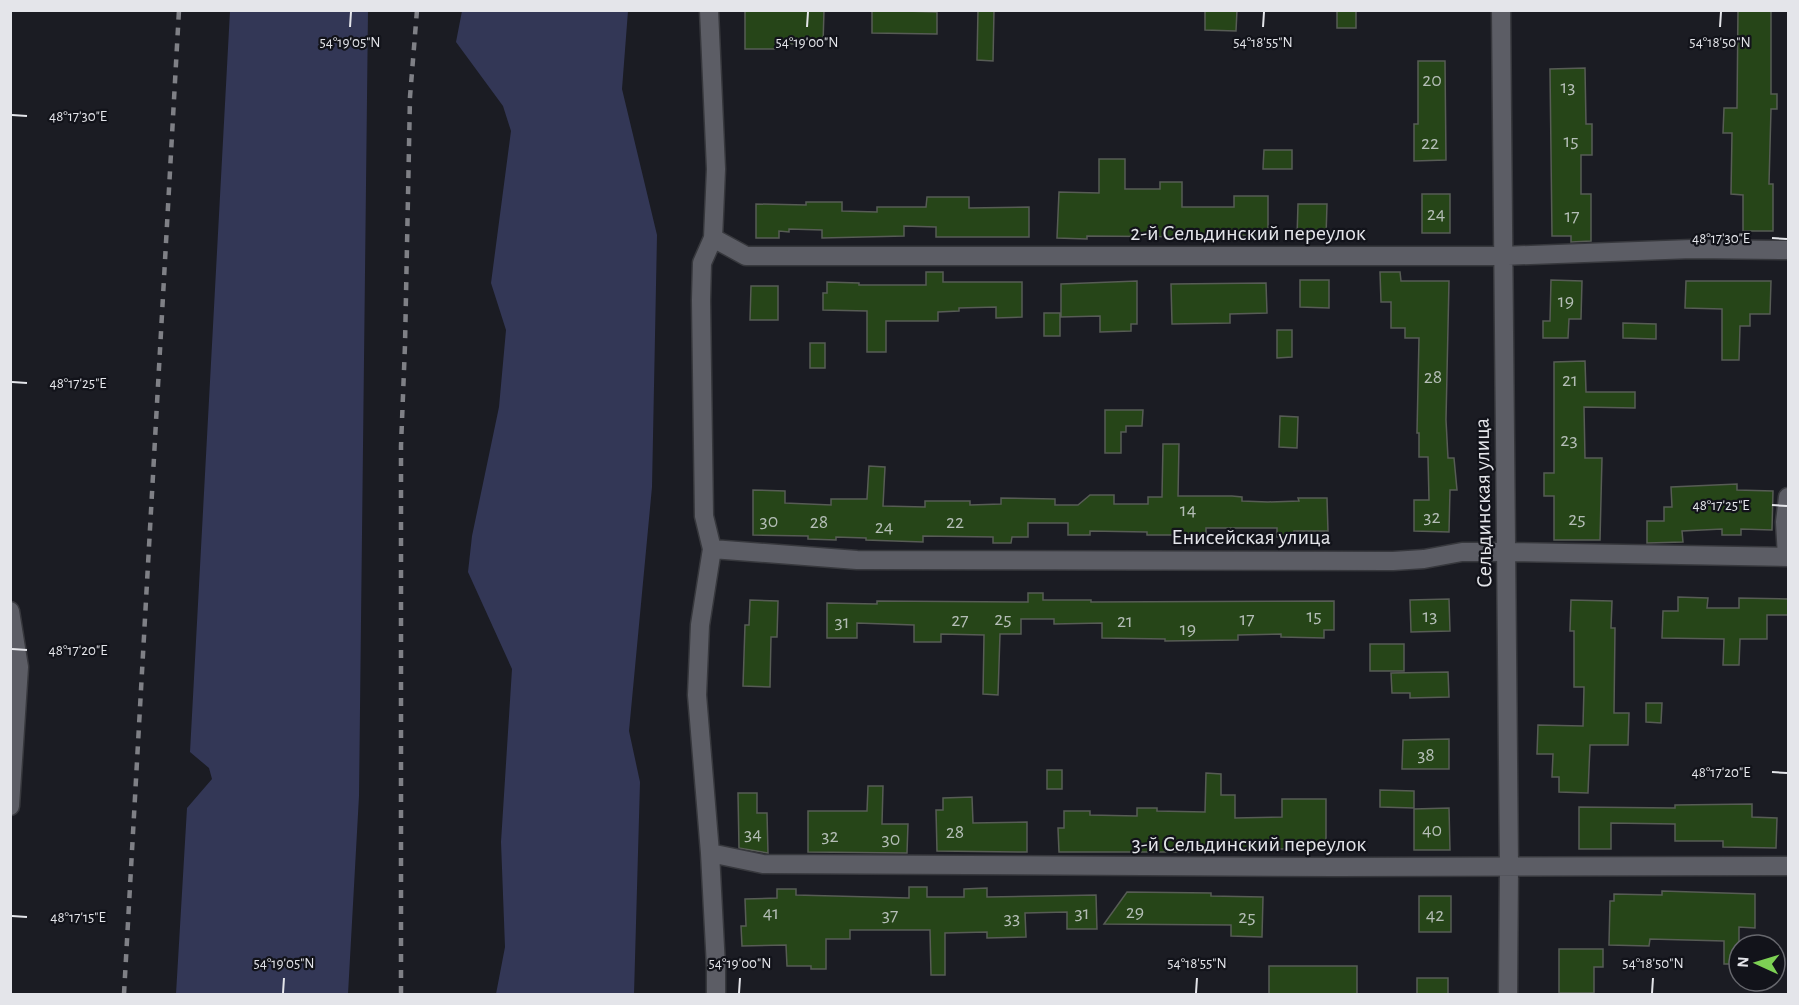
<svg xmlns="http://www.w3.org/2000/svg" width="1799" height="1005" font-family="'Alegreya Sans',sans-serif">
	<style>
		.green { fill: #333756 }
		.building { fill: #264518; stroke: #575c55; stroke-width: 1.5 }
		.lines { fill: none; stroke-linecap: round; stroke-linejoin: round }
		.minor-casing { stroke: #37383d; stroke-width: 21 }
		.minor { stroke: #5c5d65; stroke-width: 18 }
		.rail { stroke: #7f8086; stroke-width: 4.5; stroke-dasharray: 8 8; stroke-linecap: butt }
		.ticks { fill: none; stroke: #e4e5ea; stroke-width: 2 }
		.labels { text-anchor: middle; stroke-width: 4.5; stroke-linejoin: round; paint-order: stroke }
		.number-label { font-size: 20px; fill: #b4bdb6 }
		.street-label { font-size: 22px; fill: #e4e5ea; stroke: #12131a }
		.ticks-label { font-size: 15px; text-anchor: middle; fill: #e4e5ea; stroke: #12131a; stroke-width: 4.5; stroke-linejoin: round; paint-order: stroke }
	</style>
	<rect width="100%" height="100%" fill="#1b1c23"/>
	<!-- green -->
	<path class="green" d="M230,11h138l-9,785 -11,198h-172l11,-186 25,-29 -3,-11 -19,-16z
		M462,11h166l-6,78 35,146 -5,252 -23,244 11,51 -6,212h-138l9,-47 -4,-105 11,-173 -44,-97 4,-36 27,-129 7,-77 -15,-47 20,-152 -8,-25 -47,-64z"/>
	<!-- building -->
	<path class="building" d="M745,10h79l-1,34h-45v5h-33z
		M872,10l65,2v22l-65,-1z
		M978,10h16l-1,51 -16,-1z
		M1205,10h32l-1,21 -31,-1z
		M1337,10h19v18h-19z
		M1738,10h33v84h6v15h-6l-2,75h4v47h-30v-36l-12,-1 1,-61h-9l1,-25h13z
		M1418,61h27l1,99 -32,1v-37h4z
		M1585,68l1,56h6v31h-11v39h10v47l-20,1v-6h-19l-2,-167z
		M1264,150h28v19h-29z
		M1099,159h26v30h35v-7h22v25h52v-11h34v40l-59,-1v2l-122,-1v3l-30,-1 2,-46 40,1z
		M1422,194h28v39h-28z
		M927,197h42v11l60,-1v30h-93v-10l-32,-1v10l-82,2v-8l-33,-1v3l-10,-1v7h-23v-34l50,1v-3h36v9l35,1v-5h49z
		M1298,204h29l-1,33h-29z
		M926,272h17v10h79v35l-26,1v-11l-37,1v3l-21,1v9h-52v31h-19v-41l-44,-1v-17h4v-11l32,1v2h67z
		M1380,272h20l1,9h48l-3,139 2,38h6l3,32h-7l-1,42 -35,-1v-31h15l-1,-43h-9v-24h-2l2,-95h-14v-10h-14v-26h-10z
		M1300,280h29v28l-29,-1z
		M1551,280l31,1 -1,38h-12l-1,19h-25v-17h7z
		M1137,281v43h-6v7l-31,1v-16l-39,1v-33z
		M1686,281h85l-1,33h-20v12h-10l-1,34h-17v-51l-37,-1z
		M1266,283l1,30 -37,1v9l-58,1 -1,-40z
		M751,286h27v34h-28z
		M1044,313h16v23h-16z
		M1623,323l33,1v15l-33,-1z
		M1277,330h15v27l-15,1z
		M810,343h15v25h-15z
		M1585,361l1,31h49v16l-51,-1 1,51h17l-2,82h-46v-44h-10v-23h10v-111z
		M1105,410h38l-1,16h-16v6h-5v21h-16z
		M1280,416l18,1 -1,31 -18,-1z
		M1163,444h16l-1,52h54l10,1v4l26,1 31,-1 -1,-3h29l1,33h-34v6h-17v-9h-71v7h-59v-3l-57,-1v4h-22v-12h-40v14h-16l-1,6h-18v-6l-70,-1v6l-57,-2v-2l-30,-1v3l-28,-1v-3l-55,-1v-45l32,1v12l46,2v-6h36l2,-33 16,1 -2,39 42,1v-6h45v4l31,-1v-6l54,1v6h23l12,-10h24v9h34v-7h14z
		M1737,484v6l36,1 -1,39 -31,-1v6h-19v-6l-40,2 1,11 -36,1v-22h17v-14h8l-1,-20z
		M1028,593h15v7h48v2l243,-1v29h-10v8l-43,-1v-3l-43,1v5l-73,1v-2l-63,-1v-15l-48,1v-5h-33v15h-21l-2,61 -15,-1 1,-59 -43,-1v8h-27v-17l-57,-2v15h-30v-35l50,1v-3l151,1z
		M1678,597l30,1 -1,10h32v-10l49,1v16h-21v24h-27l-1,26h-16l1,-26 -62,-1 1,-27h15z
		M1449,599l1,32 -39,1 -1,-32z
		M750,600l28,1 -1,36h-6l-1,50 -27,-1 2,-61h4z
		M1571,600l41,1 -1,27h4l-1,85h15l-1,32h-38l-2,48 -29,-1v-15h-7l1,-23h-16l1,-29 45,1 1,-39h-10v-56h-4z
		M1370,644h34v27h-34z
		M1448,672l1,25 -39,1v-5h-18l-1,-20z
		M1646,703h16l-1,20 -15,-1z
		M1449,739v30h-47l1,-29z
		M1047,770h15v19h-15z
		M1206,773l15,1v21h14v23l47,-1v-18h44v50h-113v3h-154l-1,-24h6v-17h26v4l47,1v-8h20v3l48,1z
		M868,786h15l-1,38h26l-1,29 -99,-1v-41h59z
		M1380,790l34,1v17l-34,-1z
		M738,793h19v20h10l1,40 -29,-5z
		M972,797l1,26 54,-1v30l-90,-1 -1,-41h7v-12z
		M1752,804v13l25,1 -1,30 -53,-1v-6h-48v-17l-64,-1v26h-32v-42l96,1v-3z
		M1449,808l1,42h-36v-41z
		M909,887h18v10h37v-8l23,-1v9l109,-2 1,34h-30v-17l-42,1 1,24 -39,1v-6l-42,1v42h-14l-1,-45h-80v9h-24v30h-15v-3h-24l-1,-21 -44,1 -1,-20h5l-1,-27 32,-1v-9h19v6l113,3z
		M1662,891l93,3v34l-16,-1v37h-15v-23l-74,-2 -1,7 -40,-1 1,-44h4v-7l48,1z
		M1127,892l84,1v3l52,1 -1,40 -31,-1v-11l-127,-1z
		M1419,896h32v36h-32z
		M1559,949h44v18h-9v26h-35z
		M1269,966h88v28h-88z
		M1417,978h31v16h-31z"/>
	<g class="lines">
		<defs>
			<path id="minor" d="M709,10l7,159 -3,69 -11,25 -1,37 3,216 8,33 -12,76 -3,70 13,158 6,114v27
				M1501,10l8,857 -1,127
				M713,238l33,18h756l190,-7 96,1
				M712,549l145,11 536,1 31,-2 38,-7h44l282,5
				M1787,557l-2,-35 3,-25
				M10,611l9,56 -9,139
				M710,853l53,11 572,3 453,-1"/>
		</defs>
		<!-- minor casing -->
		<use href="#minor" class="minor-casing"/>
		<!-- minor -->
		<use href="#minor" class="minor"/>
		<!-- rail -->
		<path class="rail" d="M124,994l55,-984
			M401,994v-548l4,-101 5,-248 7,-87"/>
	</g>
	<!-- ticks -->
	<path class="ticks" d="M350,27l1,-15M807,27l1,-15M1263,27l1,-15M1720,27l1,-15M12,115l15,1M1772,238l15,1M12,382l15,1M1772,505l15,1M12,649l15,1M1772,772l15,1M12,916l15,1M283,993l1,-15M739,993l1,-15M1196,993l1,-15M1652,993l1,-15"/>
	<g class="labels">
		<!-- number labels -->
		<g class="number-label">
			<text x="1432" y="86">20</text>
			<text x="1568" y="93">13</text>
			<text x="1571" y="147">15</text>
			<text x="1430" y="149">22</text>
			<text x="1436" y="220">24</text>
			<text x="1572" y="222">17</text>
			<text x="1566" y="307">19</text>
			<text x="1433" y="383">28</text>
			<text x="1570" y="386">21</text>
			<text x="1569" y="446">23</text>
			<text x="1188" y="516">14</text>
			<text x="1432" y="523">32</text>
			<text x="1577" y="525">25</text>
			<text x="769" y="527">30</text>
			<text x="819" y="528">28</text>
			<text x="955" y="528">22</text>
			<text x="884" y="533">24</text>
			<text x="1314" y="622">15</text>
			<text x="1430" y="622">13</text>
			<text x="1003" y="625">25</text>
			<text x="1247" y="625">17</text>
			<text x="960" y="626">27</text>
			<text x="1125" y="627">21</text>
			<text x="842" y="628">31</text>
			<text x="1188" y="635">19</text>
			<text x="1426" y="761">38</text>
			<text x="1432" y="836">40</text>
			<text x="955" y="838">28</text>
			<text x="753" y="840">34</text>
			<text x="830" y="842">32</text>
			<text x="891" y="845">30</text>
			<text x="1135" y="918">29</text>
			<text x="771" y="919">41</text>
			<text x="1082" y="919">31</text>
			<text x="890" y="921">37</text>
			<text x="1435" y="921">42</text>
			<text x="1247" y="923">25</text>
			<text x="1012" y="924">33</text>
		</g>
		<!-- street labels -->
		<g class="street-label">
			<text x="1248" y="240">2-й Сельдинский переулок</text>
			<text transform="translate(1482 503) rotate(-91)" y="8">Сельдинская улица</text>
			<text x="1251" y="544">Енисейская улица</text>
			<text x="1249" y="851">3-й Сельдинский переулок</text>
		</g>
	</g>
	<g class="ticks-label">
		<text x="350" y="47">54°19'05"N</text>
		<text x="807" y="47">54°19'00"N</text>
		<text x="1263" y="47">54°18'55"N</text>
		<text x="1720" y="47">54°18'50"N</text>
		<text x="78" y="121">48°17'30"E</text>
		<text x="1721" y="243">48°17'30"E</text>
		<text x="78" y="388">48°17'25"E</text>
		<text x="1721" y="510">48°17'25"E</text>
		<text x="78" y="655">48°17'20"E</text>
		<text x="1721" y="777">48°17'20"E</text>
		<text x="78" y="922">48°17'15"E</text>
		<text x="284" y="968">54°19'05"N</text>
		<text x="740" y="968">54°19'00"N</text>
		<text x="1197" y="968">54°18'55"N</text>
		<text x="1653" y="968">54°18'50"N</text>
	</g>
	<!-- border -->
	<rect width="1799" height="1005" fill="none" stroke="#e4e5ea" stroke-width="24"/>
	<!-- north arrow -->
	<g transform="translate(1757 963) rotate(274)"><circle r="28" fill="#12131a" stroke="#66676d" stroke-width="1.5"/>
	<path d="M0-4.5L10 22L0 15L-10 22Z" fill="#7dd154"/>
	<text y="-9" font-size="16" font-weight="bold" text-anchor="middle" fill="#e4e5ea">N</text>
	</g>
</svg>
